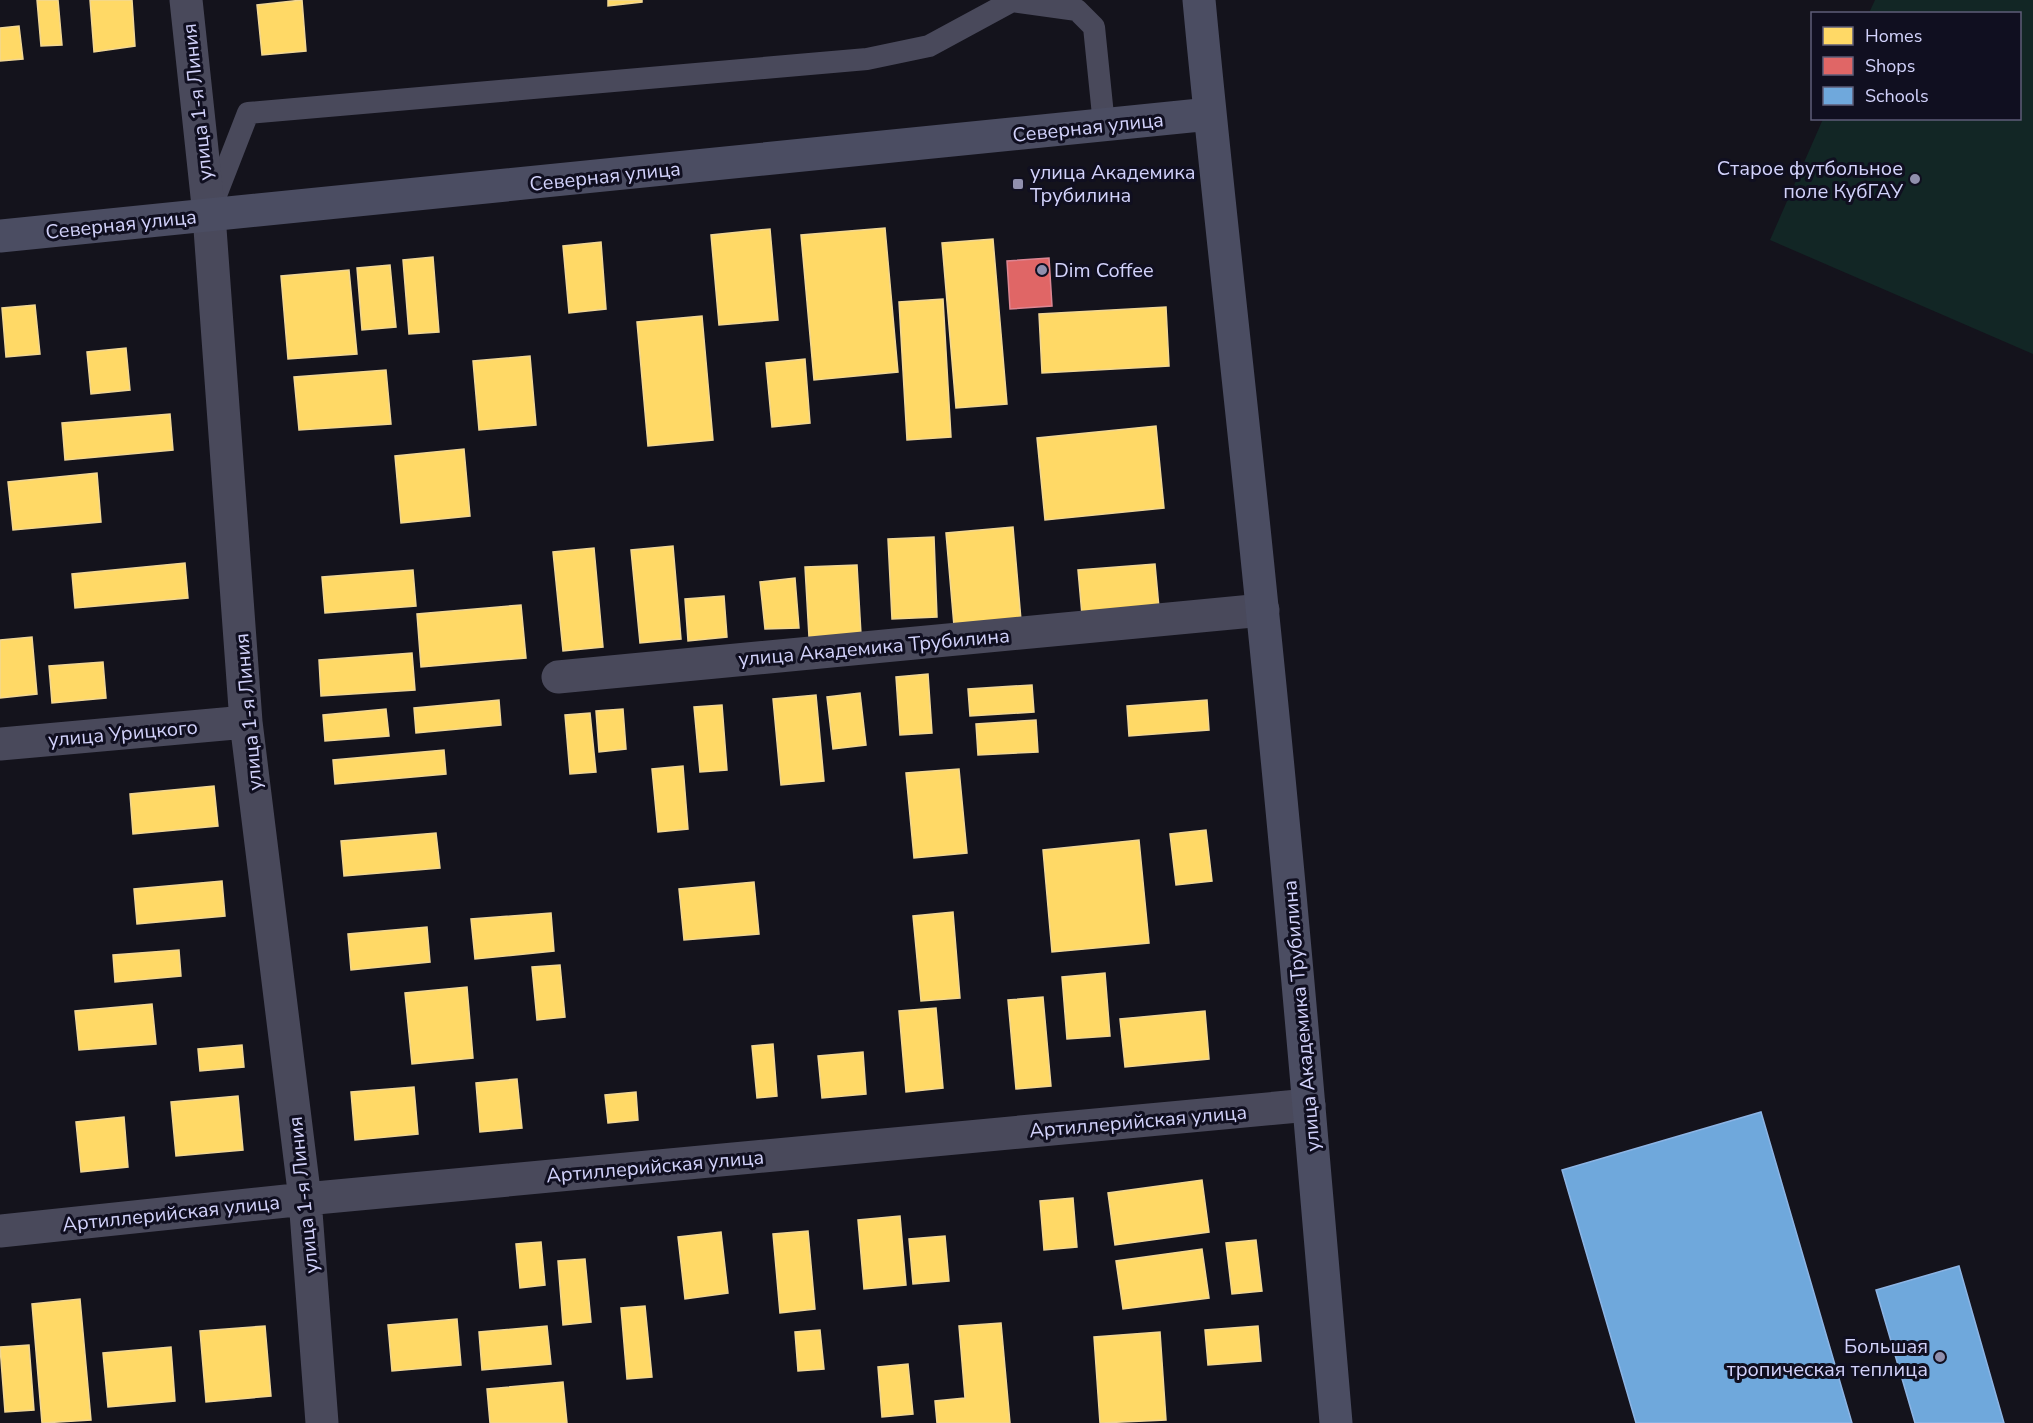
<svg xmlns="http://www.w3.org/2000/svg" width="2033" height="1423" font-family="'Nunito Sans',sans-serif">
	<style>
		.green { fill: #122625 }
		.homes { fill: #ffd966; stroke: #f2d793; stroke-width: 1.5 }
		.shops { fill: #e06666; stroke: #dc8693; stroke-width: 1.5 }
		.schools { fill: #6fa8dc; stroke: #8db5e5; stroke-width: 1.5 }
		.lines { fill: none; stroke-linecap: round; stroke-linejoin: round }
		.service { stroke: #49495b; stroke-width: 22 }
		.minor { stroke: #49495b; stroke-width: 33 }
		.secondary { stroke: #4b4d62; stroke-width: 33 }
		.poi-dot { fill: #908fad; stroke: #100f20; stroke-width: 2 }
		.labels { text-anchor: middle; stroke-width: 6; stroke-linejoin: round; paint-order: stroke }
		.street-label { font-size: 20px; fill: #d2d2fb; stroke: #100f20 }
		.poi-label { font-size: 20px; fill: #d2d2fb; stroke: #100f20; text-anchor: end }
	</style>
	<rect width="100%" height="100%" fill="#14131c"/>
	<!-- green -->
	<path class="green" d="M1875,0h158v354l-263,-114 53,-121 197,-1v-104l-151,-1z"/>
	<!-- homes -->
	<path class="homes" d="M37,0h21l4,45 -21,1z
		M90,0h42l3,46 -41,6z
		M302,0l4,51 -44,4 -5,-50z
		M608,0h34v2l-34,4z
		M19,26l4,33 -23,2v-33z
		M885,228l13,144 -84,8 -13,-145z
		M770,229l8,91 -59,5 -8,-90z
		M993,239l14,165 -51,4 -14,-165z
		M601,242l5,67 -37,4 -6,-67z
		M433,257l6,75 -30,2 -6,-74z
		M390,265l6,62 -34,3 -5,-62z
		M349,270l8,84 -69,5 -7,-83z
		M943,299l8,138 -44,3 -8,-138z
		M35,305l5,49 -34,3 -4,-49z
		M1166,307l3,59 -127,7 -3,-59z
		M702,316l11,124 -65,6 -11,-124z
		M126,348l4,42 -39,4 -4,-42z
		M530,356l6,69 -57,5 -6,-69z
		M805,359l5,64 -38,4 -6,-64z
		M386,370l5,54 -92,6 -5,-53z
		M170,414l3,36 -108,10 -3,-37z
		M1156,426l8,82 -119,12 -8,-82z
		M464,449l6,67 -69,7 -6,-67z
		M97,473l4,49 -88,8 -5,-48z
		M1013,527l8,93 -67,6 -8,-93z
		M934,537l3,80 -45,2 -4,-80z
		M673,546l8,93 -41,4 -9,-93z
		M594,548l9,99 -40,4 -10,-99z
		M185,563l3,35 -113,10 -3,-34z
		M1155,564l4,44 -77,7 -4,-45z
		M857,565l4,69 -52,3 -4,-70z
		M413,570l3,36 -91,7 -3,-36z
		M795,578l4,50 -34,1 -5,-47z
		M724,596l3,41 -39,4 -3,-42z
		M521,605l5,53 -105,9 -4,-53z
		M32,637l5,57 -37,4v-58z
		M412,653l3,37 -94,6 -2,-36z
		M103,662l3,36 -54,5 -3,-37z
		M928,674l4,59 -32,2 -4,-58z
		M1032,685l2,27 -64,4 -2,-27z
		M860,693l6,52 -33,4 -6,-52z
		M816,695l8,86 -43,4 -8,-86z
		M499,700l2,25 -85,8 -2,-25z
		M1207,700l2,30 -80,6 -2,-30z
		M722,705l5,65 -27,2 -6,-65z
		M386,709l3,27 -64,5 -2,-26z
		M623,709l3,40 -27,3 -3,-41z
		M590,713l6,59 -26,2 -5,-59z
		M1036,720l2,32 -60,3 -2,-31z
		M444,750l2,24 -111,10 -2,-24z
		M683,766l5,63 -30,3 -6,-63z
		M959,769l8,84 -53,5 -8,-85z
		M214,786l4,40 -85,8 -3,-40z
		M1206,830l6,51 -36,4 -6,-51z
		M436,833l4,35 -96,8 -3,-35z
		M1139,840l10,103 -97,9 -9,-102z
		M222,881l3,35 -88,8 -3,-35z
		M754,882l5,52 -75,6 -5,-51z
		M953,912l7,86 -39,3 -8,-85z
		M551,913l3,38 -79,8 -4,-40z
		M427,927l3,35 -79,8 -3,-36z
		M179,950l2,26 -66,6 -2,-27z
		M560,965l5,52 -28,3 -5,-53z
		M1105,973l5,63 -43,3 -5,-62z
		M467,987l6,71 -61,6 -7,-71z
		M1043,997l8,89 -35,3 -8,-89z
		M152,1004l4,40 -77,6 -4,-39z
		M936,1008l7,80 -37,4 -7,-81z
		M1205,1011l4,48 -84,8 -5,-48z
		M773,1044l4,52 -20,2 -5,-52z
		M242,1045l2,22 -44,4 -2,-22z
		M863,1052l3,42 -44,4 -4,-42z
		M517,1079l5,49 -42,4 -4,-49z
		M414,1087l4,47 -63,6 -4,-48z
		M636,1092l2,28 -30,3 -3,-28z
		M238,1096l5,54 -67,6 -5,-54z
		M124,1117l4,50 -47,5 -5,-50z
		M1202,1180l7,52 -94,13 -7,-52z
		M1073,1198l4,49 -33,3 -4,-49z
		M900,1216l6,69 -42,4 -6,-69z
		M808,1231l7,78 -35,4 -7,-79z
		M721,1232l7,61 -43,6 -7,-62z
		M945,1236l4,45 -36,3 -4,-45z
		M1256,1240l6,51 -30,3 -6,-51z
		M541,1242l4,43 -25,3 -4,-44z
		M1202,1249l7,49 -86,11 -7,-48z
		M585,1259l6,63 -28,3 -5,-64z
		M80,1299l11,121 -49,3 -10,-119z
		M645,1306l7,71 -25,2 -6,-71z
		M457,1319l4,46 -69,6 -4,-46z
		M1001,1323l9,100h-73l-2,-22 30,-3 -6,-72z
		M265,1326l6,70 -65,6 -6,-71z
		M547,1326l4,38 -69,6 -3,-38z
		M1258,1326l3,35 -53,4 -3,-35z
		M820,1330l4,39 -26,2 -3,-39z
		M1160,1332l6,88 -66,3 -6,-86z
		M29,1345l5,65 -29,2 -5,-65z
		M171,1347l4,54 -67,6 -5,-54z
		M908,1364l5,50 -31,3 -4,-50z
		M563,1382l4,41h-77l-3,-34z"/>
	<!-- shops -->
	<path class="shops" d="M1049,258l3,48 -42,3 -3,-48z"/>
	<!-- schools -->
	<path class="schools" d="M1761,1112l91,311h-216l-74,-253z
		M1959,1266l45,157h-89l-39,-133z"/>
	<g class="lines">
		<!-- service -->
		<path class="service" d="M211,208l37,-95 619,-54 62,-13 83,-45 65,9 17,17 10,98"/>
		<!-- minor -->
		<path class="minor" d="M186,0l23,215 37,507 59,477 17,224
			M558,677l705,-67
			M0,744l246,-22
			M0,1231l305,-32 1004,-94"/>
		<!-- secondary -->
		<path class="secondary" d="M1199,0c19,203 43,405 63,607 28,272 51,544 74,816
			M0,236l1210,-122"/>
	</g>
	<!-- markers -->
	<g class="poi-dot">
		<circle cx="1915" cy="179" r="6"/>
		<rect x="1012" y="178" width="12" height="12" rx="3"/>
		<circle cx="1042" cy="270" r="6"/>
		<circle cx="1940" cy="1357" r="6"/>
	</g>
	<g class="labels">
		<!-- street labels -->
		<g class="street-label">
			<text transform="translate(197 102) rotate(-96)" y="7">улица 1-я Линия</text>
			<text transform="translate(1088 127) rotate(-6)" y="7">Северная улица</text>
			<text transform="translate(605 176) rotate(-6)" y="7">Северная улица</text>
			<text transform="translate(121 224) rotate(-6)" y="7">Северная улица</text>
			<text transform="translate(874 647) rotate(-5)" y="7">улица Академика Трубилина</text>
			<text transform="translate(248 712) rotate(-95)" y="7">улица 1-я Линия</text>
			<text transform="translate(123 733) rotate(-5)" y="7">улица Урицкого</text>
			<text transform="translate(1301 1016) rotate(-95)" y="7">улица Академика Трубилина</text>
			<text transform="translate(1138 1121) rotate(-5)" y="7">Артиллерийская улица</text>
			<text transform="translate(655 1166) rotate(-5)" y="7">Артиллерийская улица</text>
			<text transform="translate(303 1195) rotate(-96)" y="7">улица 1-я Линия</text>
			<text transform="translate(171 1213) rotate(-6)" y="7">Артиллерийская улица</text>
		</g>
		<!-- poi labels -->
		<g class="poi-label">
			<text x="1903" y="175">Старое футбольное<tspan x="1903" dy="23">поле КубГАУ</tspan></text>
			<text x="1030" y="179" text-anchor="start">улица Академика<tspan x="1030" dy="23">Трубилина</tspan></text>
			<text x="1054" y="277" text-anchor="start">Dim Coffee</text>
			<text x="1928" y="1353">Большая<tspan x="1928" dy="23">тропическая теплица</tspan></text>
		</g>
	</g>
	<!-- legend -->
	<rect x="1811" y="12" width="210" height="108" fill="#100f20" stroke="#5e5d78" stroke-width="1.5"/>
	<rect x="1823" y="27" width="30" height="18" fill="#ffd966" stroke="#5e5d78" stroke-width="1.5"/>
	<text x="1865" y="42" font-size="18" fill="#d2d2fb">Homes</text>
	<rect x="1823" y="57" width="30" height="18" fill="#e06666" stroke="#5e5d78" stroke-width="1.5"/>
	<text x="1865" y="72" font-size="18" fill="#d2d2fb">Shops</text>
	<rect x="1823" y="87" width="30" height="18" fill="#6fa8dc" stroke="#5e5d78" stroke-width="1.5"/>
	<text x="1865" y="102" font-size="18" fill="#d2d2fb">Schools</text>
</svg>
